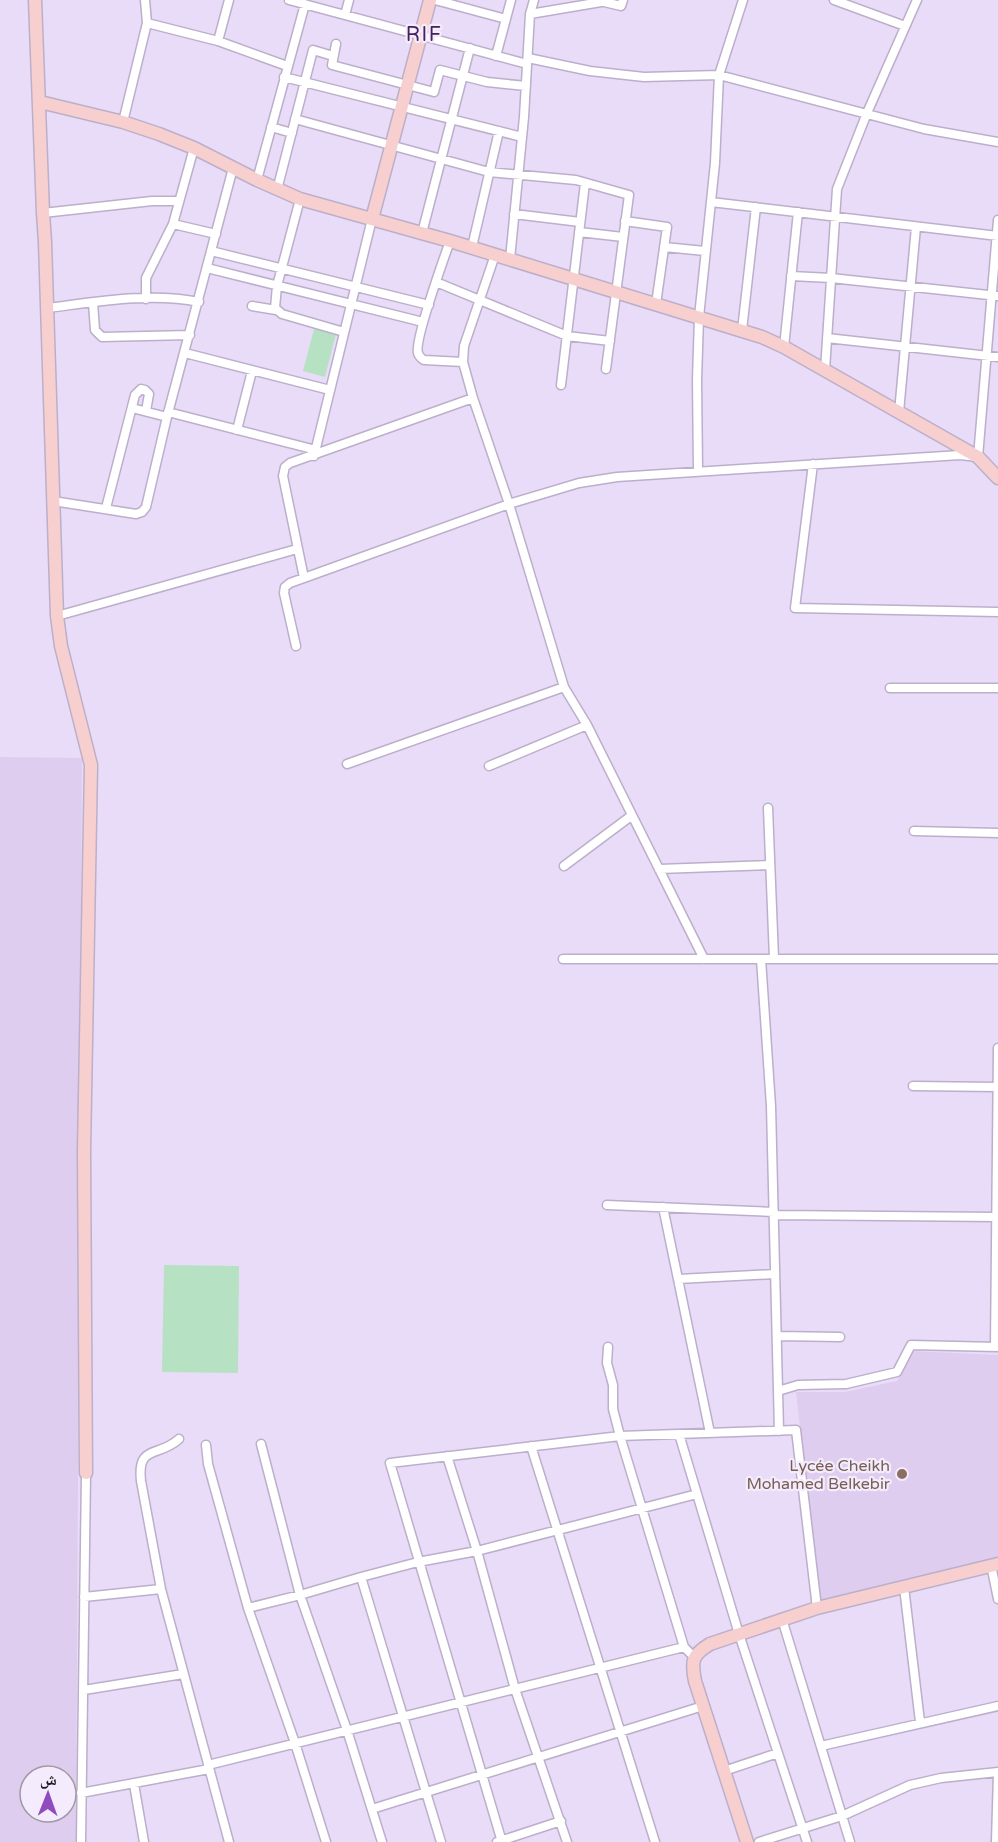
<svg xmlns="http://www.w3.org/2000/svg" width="998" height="1842" font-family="'Varela Round','Noto Naskh Arabic',sans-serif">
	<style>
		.built { fill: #decdef; fill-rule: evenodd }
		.green { fill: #b6e1c2 }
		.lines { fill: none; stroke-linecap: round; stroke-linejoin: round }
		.street-casing { stroke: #bcafca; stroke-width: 11 }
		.secondary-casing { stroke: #bcafca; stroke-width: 15 }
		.street { stroke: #fff; stroke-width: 8 }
		.secondary { stroke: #f8cfcf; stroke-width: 12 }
		.education-dot { fill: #8d6e63; stroke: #f4ecfc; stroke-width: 2 }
		.labels { text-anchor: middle; stroke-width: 4.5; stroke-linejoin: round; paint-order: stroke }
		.education-label { font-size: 16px; fill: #785e54; stroke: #f4ecfc; text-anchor: end }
		.quarter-label { font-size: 20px; letter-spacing: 1.5px; fill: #43225a; stroke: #f4ecfc }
	</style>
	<rect width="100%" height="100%" fill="#e9dcf8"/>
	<!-- built -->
	<path class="built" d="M0,757l82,1 -6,1084h-76zM30,1776h36v36h-36z
		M912,1351l86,4v202l-178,45 -24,-210h49l52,-11z"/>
	<!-- green -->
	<path class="green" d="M314,329l22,5 -11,43 -22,-6z
		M164,1265l75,1 -1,107 -76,-1z"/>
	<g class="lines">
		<defs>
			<path id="street" d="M289,0l238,64
				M435,0l71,19
				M534,0l-4,14 71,-12 1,-2
				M596,0l25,6 2,-6
				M834,0l71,26
				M345,15l4,-15
				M147,23l71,18 69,25
				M218,41l11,-41
				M336,44l-4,21 102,27 6,-22 47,12 39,4
				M496,56l15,-56
				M528,58l62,13 54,6 75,-2 205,54 74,13
				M284,77l238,60
				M295,119l194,53 87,8 53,15 -23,174
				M123,122l24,-99 -2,-23
				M271,127l21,6
				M257,180l48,-176
				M277,190l36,-140 20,6
				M300,199l-23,87 -2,22 7,6 62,18
				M711,202l287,34
				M43,213l109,-12h27
				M514,214l66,8
				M625,221l42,6 -11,77
				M173,224l43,10
				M579,232l44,5
				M422,233l48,-185
				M450,241c-6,17 -36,100 -32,112 1,4 2,4 6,7l39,2
				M472,247l27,-116
				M664,247l41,4
				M211,251l218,54
				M495,255l-31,91 -1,16 10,36 36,106 55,183 23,38 117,234
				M510,259l14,-142 6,-103
				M207,268l216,54
				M791,276l40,2 167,18
				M436,282l131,54 43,5
				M146,299v-21l27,-54 21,-76
				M93,303l2,27 7,7 88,-2
				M252,306l24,4
				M47,308c49,-6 103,-16 152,-6
				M742,330l14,-123
				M827,338l171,19
				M784,347l14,-135
				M185,353l145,37
				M825,370l12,-181 30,-76 50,-113
				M561,385l24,-202
				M132,408l35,9
				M168,412l148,38
				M899,412l17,-185
				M237,430l15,-59
				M314,456l58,-237
				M813,464l-18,144 203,4
				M698,471l-1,-91 2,-63 16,-154 4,-88 24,-75
				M53,501l83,13 6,-2 4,-5 21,-90 66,-249
				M106,508l29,-113 6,-6 4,1 4,4 -3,17
				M304,578l-21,-102 2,-9 5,-4 183,-65
				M57,616l240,-67
				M296,646l-12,-53 1,-6 5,-4 219,-79 70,-21 38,-6 343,-22 18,2 20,-237
				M890,688h108
				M347,764l217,-77
				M489,766l98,-41
				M768,808l6,151
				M914,831l84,2
				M564,866l67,-50
				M659,869l111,-4
				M563,959h435
				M761,959l10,147 8,325
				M913,1086l85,1
				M607,1205l167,7
				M663,1207l47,226
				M774,1215l224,2
				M678,1279l97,-5
				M777,1336l63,1
				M995,1346l3,-298
				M608,1347l-1,16 6,22v24l7,27 64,211 10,10
				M778,1391l20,-6 48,-1 51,-12 14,-27 87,2
				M679,1434l60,200 68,208
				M179,1439c-21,19 -42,5 -38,42l20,108 68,253
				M261,1444l39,151 47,135 35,112
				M206,1445l2,19 40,144 47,135 31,99
				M531,1446l124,396
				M447,1456l30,95 38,138 52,153
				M991,1565l7,34
				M361,1577l80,265
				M904,1587l16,135
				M84,1597l77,-8
				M248,1608l52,-13 61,-18 57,-15 59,-11 220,-57
				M782,1619l68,223
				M84,1690l99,-16
				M821,1746l177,-40
				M208,1765l476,-118
				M724,1771l54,-18
				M134,1784l10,58
				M81,1793l128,-24
				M372,1809l331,-103
				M81,1842l5,-369
				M497,1842l64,-21
				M502,1842l-112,-379 230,-27 176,-6 21,178
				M759,1842l83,-26 68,-31 31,-7 57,-6
				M996,1842l2,-69"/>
			<path id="secondary" d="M35,0l8,213 2,29 12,374 4,30 30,119 -7,387 2,321
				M40,102l83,20 36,12 35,14 63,32 43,19 150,42 312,96 22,10 194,110 20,21
				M372,219l58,-219
				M747,1842l-52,-161c-4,-21 -3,-26 15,-37l107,-36 181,-44"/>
		</defs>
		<!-- street casing -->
		<use href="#street" class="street-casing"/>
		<!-- secondary casing -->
		<use href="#secondary" class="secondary-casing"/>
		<!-- street -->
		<use href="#street" class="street"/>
		<!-- secondary -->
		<use href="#secondary" class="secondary"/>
	</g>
	<!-- markers -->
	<circle class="education-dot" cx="902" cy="1474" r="6"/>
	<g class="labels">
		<!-- education labels -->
		<g class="education-label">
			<text x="890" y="1471">Lycée Cheikh<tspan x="890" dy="18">Mohamed Belkebir</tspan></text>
		</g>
		<!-- quarter labels -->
		<g class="quarter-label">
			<text x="424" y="41">RIF</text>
		</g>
	</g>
	<!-- north arrow -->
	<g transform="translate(48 1794) rotate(1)"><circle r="28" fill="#f4ecfc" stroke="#a099a6" stroke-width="1.5"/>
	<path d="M0-4.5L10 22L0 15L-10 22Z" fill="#904bbf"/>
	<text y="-9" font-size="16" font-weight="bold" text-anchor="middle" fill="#211c26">ش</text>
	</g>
</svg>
